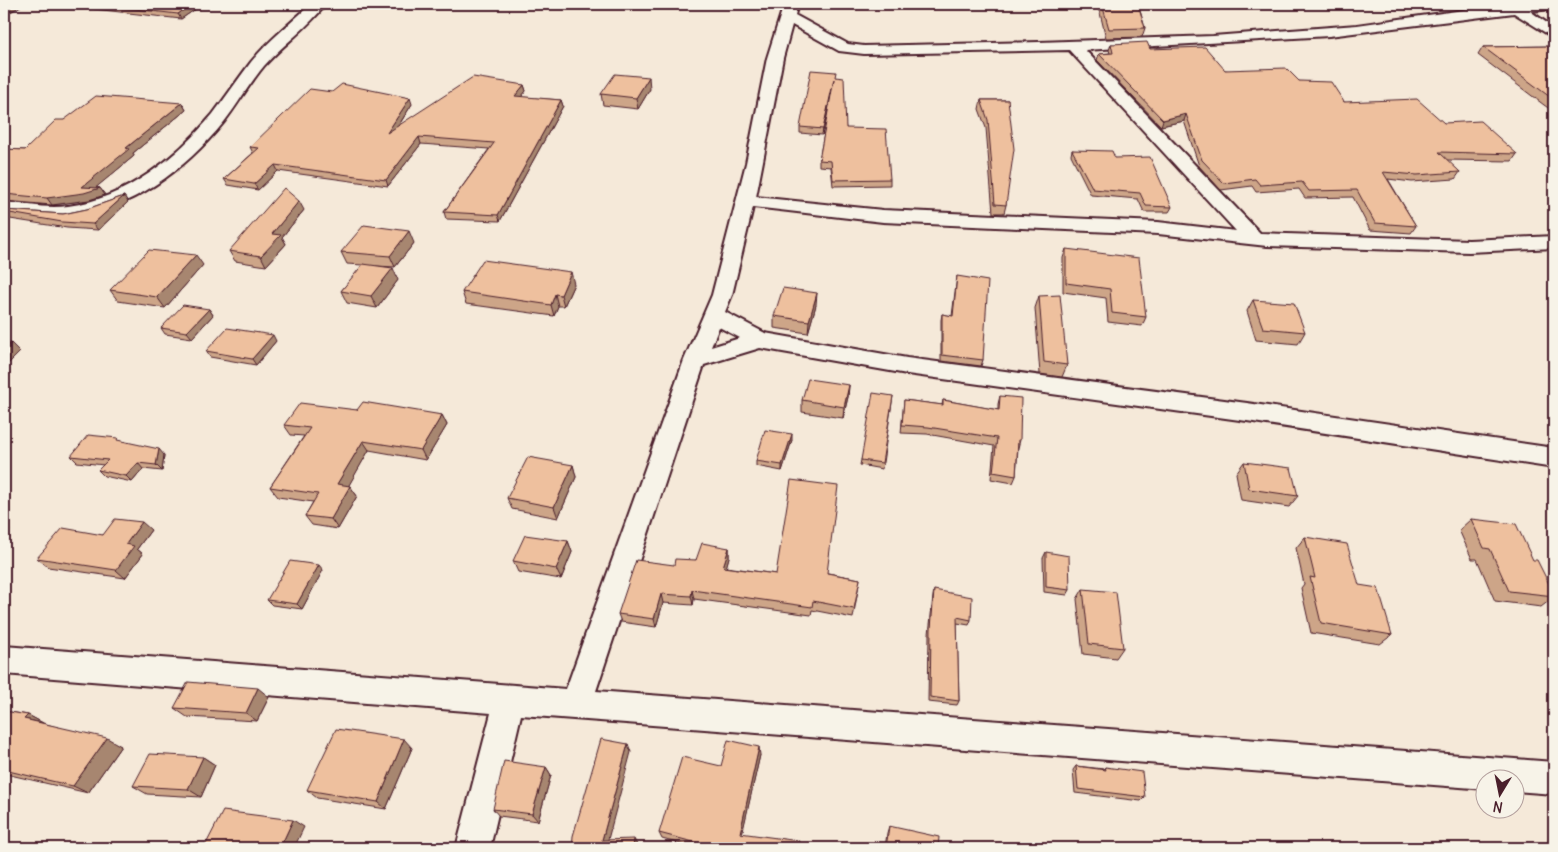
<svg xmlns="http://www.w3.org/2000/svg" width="1558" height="852" font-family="Delius,sans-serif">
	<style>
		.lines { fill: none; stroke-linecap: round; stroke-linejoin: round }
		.minor-casing { stroke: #4a1f2b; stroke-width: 4 }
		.minor { fill: #f7f3e8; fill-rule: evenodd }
		.wall { fill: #cda588; stroke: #4a1f2b }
		.shaded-wall { fill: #a7866f; stroke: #4a1f2b }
		.building { fill: #eec09e; stroke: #4a1f2b }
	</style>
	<rect width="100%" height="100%" fill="#f5e9d9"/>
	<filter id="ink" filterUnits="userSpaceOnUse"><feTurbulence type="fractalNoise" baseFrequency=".02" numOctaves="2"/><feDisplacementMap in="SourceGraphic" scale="10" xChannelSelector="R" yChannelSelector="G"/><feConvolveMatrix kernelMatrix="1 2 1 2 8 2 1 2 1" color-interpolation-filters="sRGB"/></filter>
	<g filter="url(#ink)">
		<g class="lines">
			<defs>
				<path id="minor" d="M311,4h15c-17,23 -43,40 -62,62 -15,18 -26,38 -40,56 -39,48 -93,88 -156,96 -21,2 -43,-3 -64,-4v-12c21,2 43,7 64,4 58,-7 109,-49 145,-92 13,-17 25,-35 38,-52 18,-22 40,-39 60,-58z
					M784,4h14l-3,11 53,29 16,2 175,-4 174,-6 144,-11 149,-21h48v5l-24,2 24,17v10l-40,-25 -185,23 -244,14 175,183 209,7 85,-4v12l-85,4 -202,-6 -109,-12 -275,-12 -130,-15 -21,88 -7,17 40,21 142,25 340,45 307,45v20l-307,-47 -340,-47 -147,-26 -56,17 -108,326 958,71v32l-38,-3v-11h-30v9l-965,-74 -31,133h-34l35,-135 -487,-39v-28l562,43 118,-329 28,-65 34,-132 21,-105zM792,25l47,26 25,3 205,-4 167,181 -78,-9 -275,-12 -127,-13 27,-139zM719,327l21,11 -29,9z"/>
			</defs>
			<!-- minor casing -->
			<use href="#minor" class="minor-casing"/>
			<!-- minor -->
			<use href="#minor" class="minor"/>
		</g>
		<!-- wall -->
		<path class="wall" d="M90,4h113l-22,15 -87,-10z
			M1095,4h43l7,24 -3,9 -36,1 -6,-25z
			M1111,44l39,5 75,21 74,11 45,21 100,21 73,31 -5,7 -66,-1 14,12 -5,7 -43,3 -24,-3 28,47 -5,7 -41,-3 -17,-33 -48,1 -6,-9 -43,3 -4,-6 -31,4 -22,-24 -15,-45 -23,5 -64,-66 2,-6 11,-1 -1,-3z
			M1554,46v66l-10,-7 -66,-50 5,-8z
			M836,77l10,51 44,51v6l-57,1 -2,-19 -12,-1v-6l11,-58 -8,33 -22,-2v-6z
			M524,85l2,6 -5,6 40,3 2,6 -63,115 -54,-2 -2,-7 45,-63 -68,-5 -33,42 -110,-15 -20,19 -30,-5 -4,-6 29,-26 -3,-6 162,-43 -13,21z
			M650,89l-12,20 -35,-4 -2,-11z
			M981,100h27l-2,105 -2,8h-11l-7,-85 -7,-19z
			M182,103l4,7 -53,43 1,3 -38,31 4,1 5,7 -16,5 -37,5 -48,-4v-52l21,1 39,-30z
			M1072,150l43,8 57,49 -3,5h-25l-6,-13 -47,-4 -20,-40z
			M124,196l4,6 -30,28 -31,-2 -63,-10v-8l59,4 24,-5z
			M304,210l-22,27 4,7 -20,22 -31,-5 -6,-10z
			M414,243l-19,24 -19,-1 22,14 -21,28 -30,-5 -6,-12 22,-26 -16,-1 -6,-12z
			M1066,249l80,68 -4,9 -34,-4 -2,-24 -43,-6v-34z
			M203,265l-38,43 -47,-7 -8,-11z
			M957,276l26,84 -2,6 -40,-5v-41l1,-6 10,2z
			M574,284l-10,22h-6l-4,10 -88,-12 -4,-12z
			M1039,296l28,69 -5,12 -22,-3 -5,-66z
			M1253,300l52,32 -7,12 -42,-4 -9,-29z
			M816,305l-8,28 -34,-5v-12z
			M209,309l4,6 -21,23 -27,-4 -4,-6z
			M276,341l-20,24 -46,-8 -4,-6z
			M1554,360v13l-6,-7z
			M849,385l-1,12 -5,21 -41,-6v-12z
			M893,396l-11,73 -22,-4 1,-5z
			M1000,396l20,44 -2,8 -2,28 -3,7 -22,-4 3,-33 -67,-12 -26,-1 3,-33 38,5 1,-5 55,10v-6z
			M357,410l85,5 5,10 -21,35 -57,-10 -21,36h2l7,10 -19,33 -26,-4 -7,-9 8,-14 -35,-5 -8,-10 34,-51 -13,-1 -7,-10z
			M792,440l-10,31 -26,-5v-5z
			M121,441l43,14 -2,16 -19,-2 -11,13 -28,-6 -6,-6 6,-5 -27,-3 -6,-6z
			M1244,462l54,34 -9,11 -48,-7 -5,-27z
			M573,465l3,12 -18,41 -46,-9 -5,-11z
			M1471,519l62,41 21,34v3l-13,10 -46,-6 -18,-42h-5l-13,-29z
			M151,530l-14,19 6,5 -18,24 -77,-11 -11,-9 66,-23z
			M1305,537l54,48 33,50 -12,9 -69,-11 -10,-45 3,-4 -8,-36z
			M568,541l4,11 -11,27 -43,-7 -5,-11z
			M729,548v9l-3,10 50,7 52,-1 32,6 -7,39 -41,-8 -1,5 -117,-16 -1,6 -30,-2 -7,24 -35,-5 -3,-8 56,-49 22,-5z
			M1046,552l24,38 -3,5 -23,-3 -1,-34z
			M323,570l-21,39 -30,-4 -5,-5z
			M1083,589l40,59 -7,10 -33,-4 -6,-55z
			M934,590l37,30 -2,5 -12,-2 2,78 -2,4 -29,-3 1,-68 4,-38z
			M269,697l-12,24 -70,-4 -13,-9z
			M4,711l24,4 15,8 78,23 -33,47 -82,-19 -2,4z
			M412,748l-26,61 -69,-11 -10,-8z
			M760,755l-18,78 -46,15 -34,-9 -3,-6 62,-67z
			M203,757l12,8 -14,32 -54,-3 -14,-8z
			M1076,766l28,3 1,-2 40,30 -4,4 -66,-8 -2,-23z
			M546,767l5,8 -13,46 -39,-5 -6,-7z
			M889,826l49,22h-53l2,-15z"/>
		<!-- shaded-wall -->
		<path class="shaded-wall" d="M8,4h16l-20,12v-10z
			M192,4h11l-22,15 -3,-5z
			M649,77l1,12 -12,20 -2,-11z
			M834,79v6l-12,50 1,-6z
			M524,85l2,6 -9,11 -2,-6z
			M410,98l2,6 -22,35 -3,-6z
			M561,100l2,6 -63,115 -2,-6z
			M182,103l4,7 -53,43 1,3 -41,34 7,-2 5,7 -16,5 -37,5 -5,-7 35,-11 44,-39z
			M1186,114l-2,7 -23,5 2,-6z
			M419,137l2,7 -33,42 -2,-6z
			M275,165l3,6 -20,19 -4,-6z
			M124,196l4,6 -30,28 -5,-6z
			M299,201l5,9 -22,27 4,7 -20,22 -5,-10 11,-22z
			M409,231l5,12 -19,24 -5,-11z
			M196,255l7,10 -38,43 -8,-11z
			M393,268l5,12 -21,28 -6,-12z
			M571,272l3,12 -10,22 -3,-11z
			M817,293l-1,12 -8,28 1,-12z
			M555,294l3,12 -4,10 -3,-11z
			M209,309l4,6 -21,23 -5,-6z
			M273,335l3,6 -20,24 -4,-6z
			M11,343l9,9 -16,16v-17z
			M849,385l-1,12 -5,21 1,-11z
			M442,415l5,10 -21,35 -5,-10z
			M792,434v6l-10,31v-6z
			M363,441l6,9 -25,44 -7,-10z
			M159,449l5,6 -2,16 -6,-6z
			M138,463l5,6 -11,13 -6,-6z
			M573,465l3,12 -18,41 -4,-11z
			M350,486l7,10 -19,33 -7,-10z
			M142,522l9,8 -14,19 6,5 -18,24 -9,-8 10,-26z
			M4,524l6,6 -6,7z
			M568,541l4,11 -11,27 -5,-10z
			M729,548v9l-5,19 -1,-9z
			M319,565l4,5 -21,39 -5,-5z
			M692,590l2,9 -1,6 -2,-9z
			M661,594l2,9 -7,24 -2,-8z
			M258,688l11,9 -12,24 -11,-8z
			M28,715l15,8 -19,-4z
			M107,738l14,8 -33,47 -15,-7z
			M404,739l8,9 -26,61 -8,-7z
			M628,744l3,8 -25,95 -4,-7z
			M759,747l1,8 -19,84 -1,-6z
			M203,757l12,8 -14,32 -13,-8z
			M546,767l5,8 -13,46 -6,-7z
			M293,820l11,7 -10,21h-14z
			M634,839l3,6v3h-4z"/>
		<!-- building -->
		<path class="building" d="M90,4h102l-14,10z
			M1102,4h36l7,24 -36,1z
			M1147,42l3,7 55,-2 20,23 61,-2 13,13 32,1 13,20 73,-3 27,24 36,-2 37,33 -78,-2 21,20 -43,3 -34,-3 33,54 -41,-3 -18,-33 -48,1 -7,-9 -42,3 -5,-6 -31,4 -22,-23 -16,-46 -23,6 -64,-66 14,-1 -2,-9z
			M1554,46v54l-71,-53z
			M811,70l25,2 -1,5 9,1 2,50 40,1 4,50 -57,1 -2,-19 -12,-1 15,-81 -11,50 -23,-2z
			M615,74l34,3 -13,21 -35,-4z
			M473,77l51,8 -9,11 46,4 -63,115 -54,-3 50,-69 -75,-6 -33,43 -111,-15 -21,19 -30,-5 35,-31 -9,-1 60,-58 22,3 10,-8 68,14 -23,35z
			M96,96l86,7 -56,45 3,1 -47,38 18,1 -16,5 -37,5 -43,-4v-45l21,1 31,-30h8z
			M981,100h27l6,49 -8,56 -11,-1 -7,-84z
			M1072,150l40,1 3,7 35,-1 22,50 -26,-1 -6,-13 -47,-4z
			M284,188l15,13 -27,33 9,1 -20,21 -32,-5z
			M124,196l-31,28 -31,-2 -58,-10v-2l59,4 24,-5z
			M364,225l45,6 -19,25 -49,-4z
			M1066,249l73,9 7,59 -34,-4 -2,-24 -44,-6z
			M149,250l47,5 -39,42 -47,-7z
			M483,260l88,12 -10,23 -6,-1 -4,11 -89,-13z
			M363,264l30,4 -22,28 -30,-5z
			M957,276l31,5 -5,79 -41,-5v-41l11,2z
			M783,288l34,5 -8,28 -35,-5z
			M1060,295l7,70 -23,-3 -5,-66z
			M1253,300l41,3 11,29 -42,-4z
			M183,305l26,4 -22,23 -26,-4z
			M227,328l46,7 -21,24 -46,-8z
			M4,342l7,1 -7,8z
			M808,379l41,6 -5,22 -42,-7z
			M873,393l20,3 -11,67 -21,-3z
			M1000,396l21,2 -1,42h-2l-2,36 -23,-4 4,-34 -69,-11 -26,-2 2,-25 39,5v-5l56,10z
			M363,402l79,13 -21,35 -58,-9 -26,43 13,2 -19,33 -26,-3 13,-22 -48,-7 40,-59 -26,-3 16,-22 57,7z
			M765,430l27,4 -10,31 -26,-4z
			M88,435l30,3 -1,2 42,9 -3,16 -18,-2 -12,13 -28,-6 10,-10 -37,-4z
			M528,457l45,8 -19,42 -47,-9z
			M1244,462l47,6 7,28 -49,-7z
			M791,480l47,6 -11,87 33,6 -6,30 -41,-8 -1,6 -120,-17 -1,6 -30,-2 -7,25 -36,-5 18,-54 38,5 1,-6 21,1 6,-17 27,5 -6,19 53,7z
			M115,519l27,3 -16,22 8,2 -18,24 -79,-12 26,-30 40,7z
			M1471,519l45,5 17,36h4l17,34v2l-45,-5 -19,-42 -6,-1z
			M525,535l43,6 -12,28 -43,-8z
			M1305,537l42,7 12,41 19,3 14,47 -71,-12 -11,-46 5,1z
			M1046,552l23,4 1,34 -24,-3z
			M290,561l29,4 -22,39 -30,-4z
			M1083,589l33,3 7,56 -34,-4z
			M934,590l38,7 -1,23 -14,-3 2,84 -29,-4 1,-68z
			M188,682l70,6 -12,25 -72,-5z
			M4,711l24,4 -4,4 83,19 -34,48 -69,-16z
			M336,729l68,10 -26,63 -71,-12z
			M601,739l27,5 -26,96 32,-1 -1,9h-61l1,-12z
			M728,740l31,7 -19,86 59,8 -1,7h-102l1,-5 -38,-10 23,-76 39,9z
			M150,754l53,3 -15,32 -55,-3z
			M504,761l42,6 -14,47 -39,-5z
			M1076,766l30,4 -1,-3 37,5 3,25 -67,-8z
			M223,811l70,9 -13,28h-76z
			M889,826l50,11 -1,11h-52z"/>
	</g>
	<!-- margin -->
	<rect width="1558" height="852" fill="none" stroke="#f7f3e8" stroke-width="20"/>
	<rect x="10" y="10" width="1538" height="832" fill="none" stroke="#4a1f2b" stroke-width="2" filter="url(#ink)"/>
	<!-- north arrow -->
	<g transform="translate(1500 794) rotate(190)"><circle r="24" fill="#f7f3e8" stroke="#b29e9c"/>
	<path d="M0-4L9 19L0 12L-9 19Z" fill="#4a1f2b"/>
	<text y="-8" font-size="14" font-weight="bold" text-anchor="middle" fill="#4a1f2b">N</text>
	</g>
</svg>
